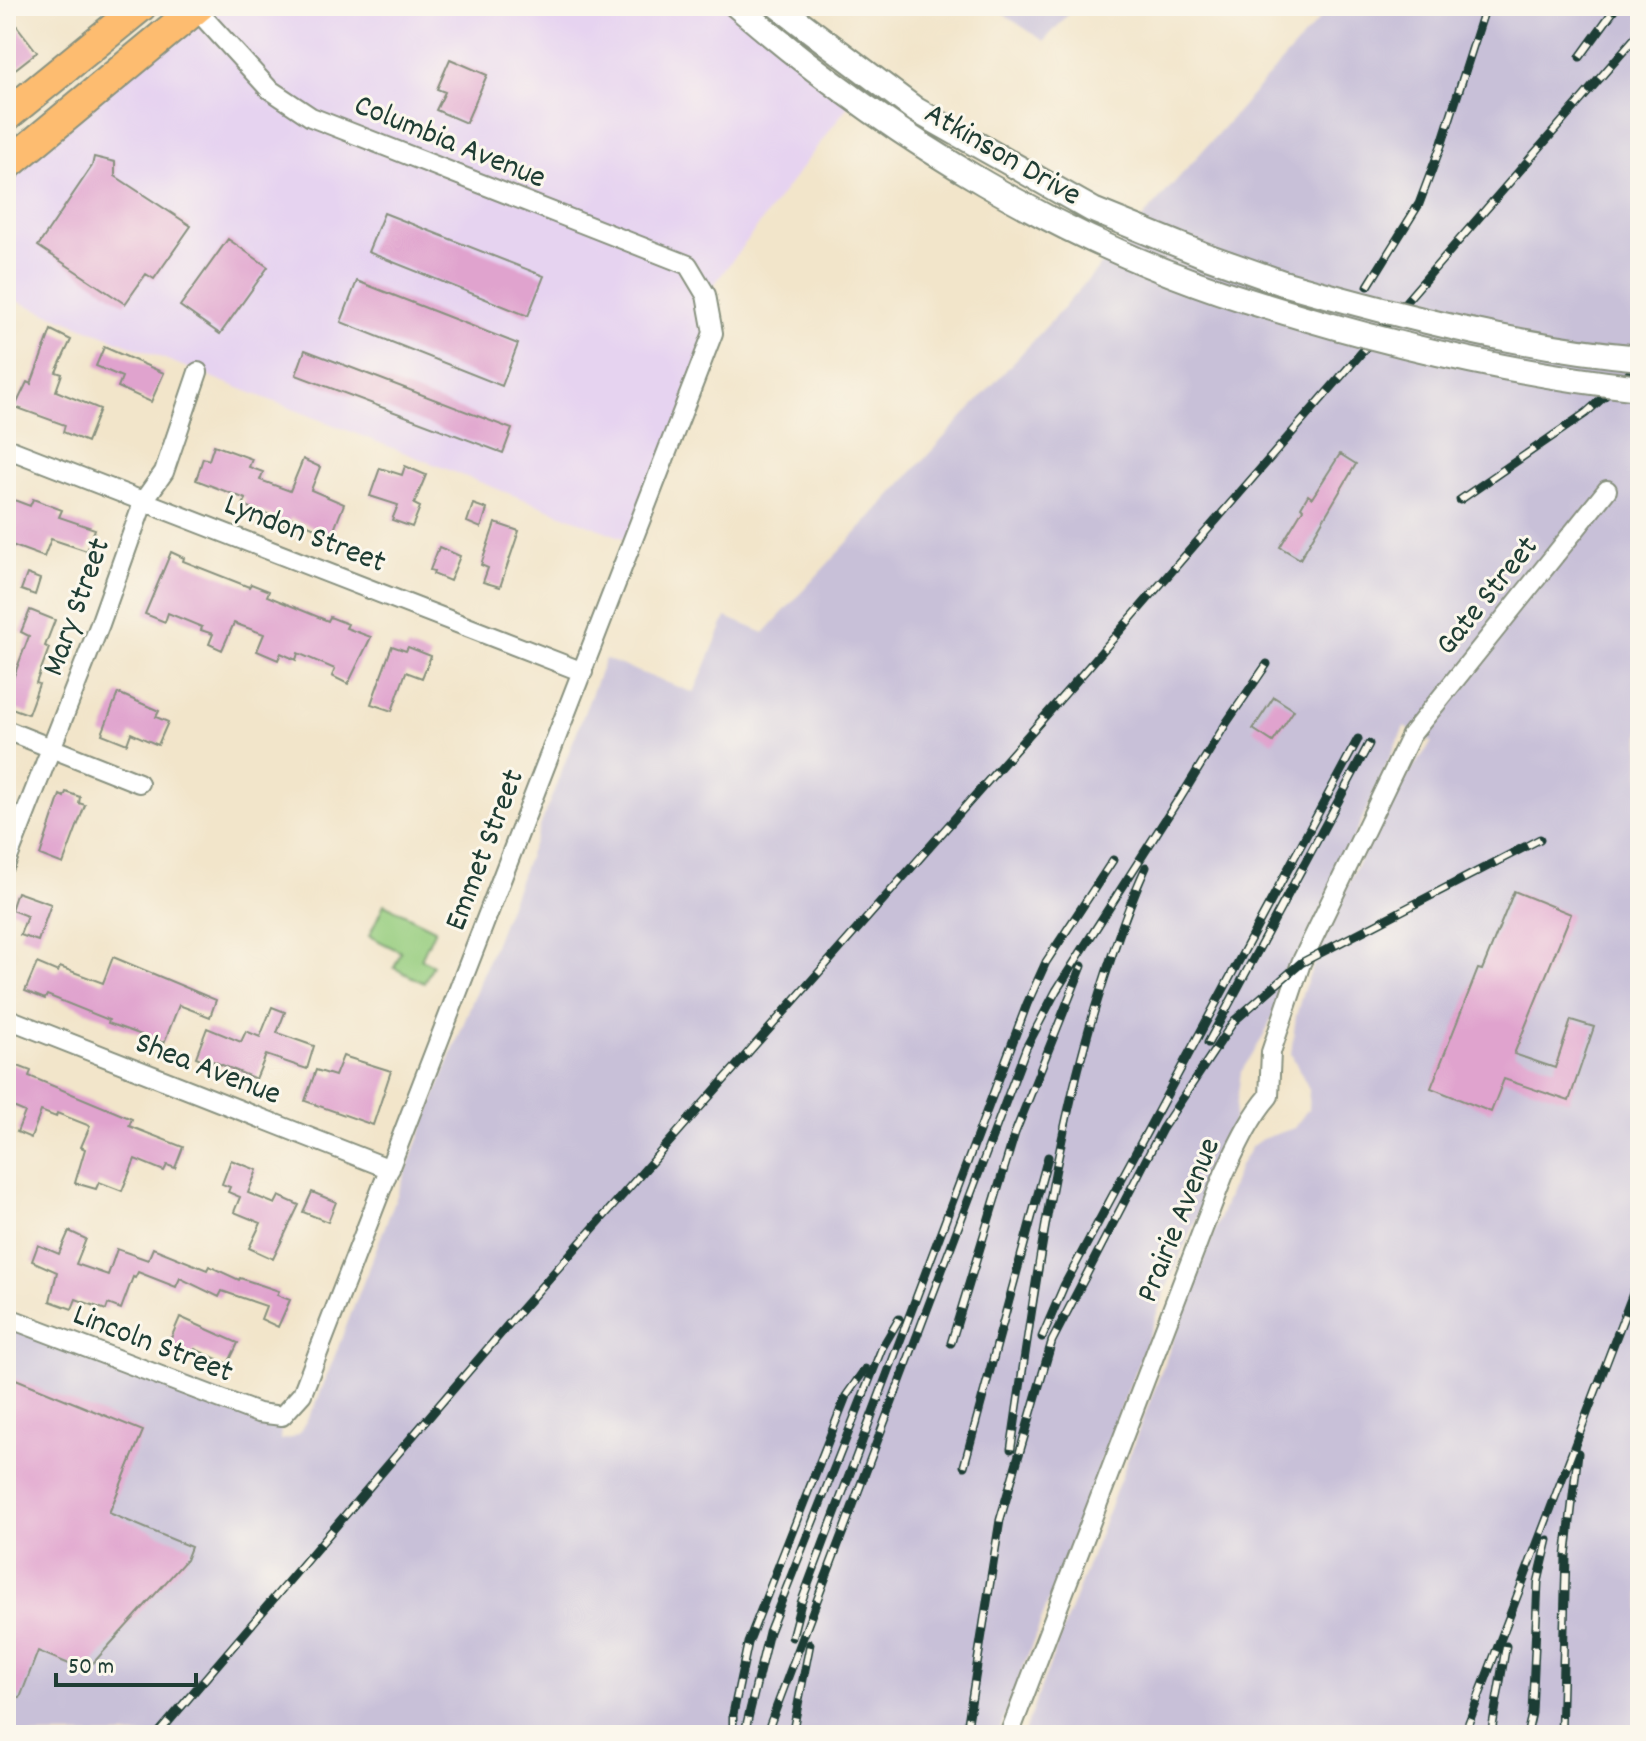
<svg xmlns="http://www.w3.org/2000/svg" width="1646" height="1741" font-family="Dekko,sans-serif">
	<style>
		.built { fill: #e6d3f0 }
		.industrial { fill: #c8c0d8 }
		.green { fill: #97cd7f; stroke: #5b855a; stroke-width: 2 }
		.building { fill: #e0a3ce }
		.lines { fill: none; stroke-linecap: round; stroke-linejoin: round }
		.minor-casing { stroke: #88917f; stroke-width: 22 }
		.tertiary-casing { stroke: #88917f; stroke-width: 28 }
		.primary-casing { stroke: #88917f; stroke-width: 34 }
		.minor { stroke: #fff; stroke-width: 18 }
		.tertiary { stroke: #fff; stroke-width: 24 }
		.primary { stroke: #fdbc6f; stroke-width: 30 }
		.rail-casing { stroke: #1f3d34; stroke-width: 9 }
		.rail { stroke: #fbf7ec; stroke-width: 6; stroke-dasharray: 18; stroke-linecap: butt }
		.tertiary-bridge-casing { stroke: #88917f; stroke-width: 28; stroke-linecap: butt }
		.tertiary-bridge { stroke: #fff; stroke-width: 24 }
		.labels { text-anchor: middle; stroke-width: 6; stroke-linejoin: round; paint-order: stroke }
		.street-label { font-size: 32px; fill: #1f3d34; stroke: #fbf7ec }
	</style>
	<rect width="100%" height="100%" fill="#fbf7ec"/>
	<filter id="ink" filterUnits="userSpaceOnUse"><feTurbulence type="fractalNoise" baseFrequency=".0125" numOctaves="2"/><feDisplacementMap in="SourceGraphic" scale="16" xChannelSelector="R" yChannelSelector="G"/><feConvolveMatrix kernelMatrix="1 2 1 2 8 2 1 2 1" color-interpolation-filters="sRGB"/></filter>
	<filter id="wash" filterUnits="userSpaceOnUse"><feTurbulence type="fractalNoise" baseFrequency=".006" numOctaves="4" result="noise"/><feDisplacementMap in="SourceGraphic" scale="32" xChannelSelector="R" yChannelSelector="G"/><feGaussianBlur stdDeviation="1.8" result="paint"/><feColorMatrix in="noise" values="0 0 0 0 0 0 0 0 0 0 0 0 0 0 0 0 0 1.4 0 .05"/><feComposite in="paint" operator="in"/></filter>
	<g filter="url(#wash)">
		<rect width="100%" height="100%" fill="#f2e5ca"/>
		<!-- built -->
		<path class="built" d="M199,6h538l117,92 -147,196 6,39 -80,209 -627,-245v-131z"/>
		<!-- industrial -->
		<path class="industrial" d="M991,6h85l-32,35z
			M1331,6h309v1729h-617l216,-568 13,-21 10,-7 32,-11 14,-19 1,-20 -18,-35 5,-38 6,-22 32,-82 36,-73 24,-45 38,-52 -28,-15 -141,310 -22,35 -9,63 -65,152 -169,448h-992v-418l276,99 -2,24 12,-2 7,-5 17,-29 289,-745 89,34 32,-76 38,16 291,-316z"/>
		<!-- green -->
		<path class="green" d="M384,904l51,25 -14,30 12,6 -9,18 -30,-15 7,-16 -32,-16z"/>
		<g id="blocks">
			<!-- building -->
			<path class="building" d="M6,12l31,40 -23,18 -8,-11z
				M450,59l37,16 -21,48 -30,-13 9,-18 -8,-3z
				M94,157l21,5v14l76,50 -37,53 -8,-5 -21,30 -87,-58 54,-80z
				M384,213l160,63 -16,40 -160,-64z
				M228,239l40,28 -48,67 -40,-28z
				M357,281l161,63 -16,42 -161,-64z
				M51,330l20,10 -15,32 6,2 -6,17 44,18 -13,33 -24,-10 2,-7 -50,-18 12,-25 4,2z
				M104,347l60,26 -13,29 -33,-15 4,-10 -26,-11z
				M305,350l207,79 -9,24 -207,-78z
				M214,445l38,14 -3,8 14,5 -3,8 30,11 13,-32 17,8 -9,23 33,14 -12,31 -41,-17 -5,7 -14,-5 1,-4 -30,-11 3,-6 -50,-19 7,-22 6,2z
				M1340,454l16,10 -56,95 -20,-12 23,-38 -2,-2 7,-12 4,3z
				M405,466l21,9 -12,29 6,3 -8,20 -20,-7 6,-15 -28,-9 10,-28 22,7z
				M6,497l24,9 3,-7 29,11 -3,7 36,12 -8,22 -36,-12 -7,18 -38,-14z
				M473,504l14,5 -6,19 -14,-6z
				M495,523l24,8 -19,56 -17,-5 5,-14 -7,-3z
				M439,547l21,9 -10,25 -17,-7 1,-3 -4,-1z
				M171,552l13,6 -1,3 66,26 2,-3 18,7 -2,5 61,25 2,-4 18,7 -2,4 25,9 -23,47 -16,-8 3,-7 -37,-16 -2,7 -15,-7 -3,7 -21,-9 7,-17 -30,-11 -12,27 -13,-6 4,-10 -12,-4 1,-3 -34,-14 -3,9 -20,-8z
				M27,574l13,5 -5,16 -14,-5z
				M30,610l25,10 -10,26 4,2 -13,35 3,1 -11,30 -22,-8v-9l23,-61 -8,-4z
				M392,646l14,5 2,-4 23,9 -9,22 -16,-6 -14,39 -21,-7z
				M118,693l41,18 -3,6 12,5 -10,23 -27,-12 -4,11 -25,-10z
				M1274,697l20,13 -21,32 -20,-13z
				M66,792l14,5 -1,6 6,2 -22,59 -23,-9 20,-60 4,2z
				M1514,891l57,23 -57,140 41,14 16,-48 23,7 -25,74 -65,-22 -13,33 -60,-24 47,-119 4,1z
				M17,892l34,12 -13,37 -18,-6 7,-19 -16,-6z
				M113,957l103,43 -6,17 -31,-12 -15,38 -56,-20 1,-3 -62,-25 -2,4 -20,-8 12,-28 21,9 2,-5 43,16z
				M272,1007l13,5 -8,21 37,13 -7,23 -41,-14 -10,24 -43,-18 -1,3 -16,-7 11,-29 34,14 5,-11 14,6z
				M343,1056l48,15 -18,54 -68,-24 11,-31 19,6z
				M10,1063l21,8 -2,5 103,43 -3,7 54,21 -8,21 -8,-3 -3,6 -29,-12 -13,32 -23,-9 -3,7 -21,-6 10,-34 -4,-2 9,-21 -33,-13 -1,4 -15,-6 -10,27 -14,-6 8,-20 -19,-8v-31z
				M231,1160l26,10 -9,23 27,11 4,-8 20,9 -26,54 -24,-11 12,-25 -27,-11 6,-15 -12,-5 2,-5 -8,-3z
				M312,1192l24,10 -8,20 -25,-10z
				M69,1231l17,8 -10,25 32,11 9,-26 31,11 5,-12 54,22 2,-4 30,14 1,-2 39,13 -2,4 13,5 -12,27 -17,-8 5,-13 -44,-15 -3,6 -39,-19 -4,9 -38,-15 -3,6 -2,-1 -12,32 -13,-5 -2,6 -30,-11 -4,10 -22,-8 7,-29 -25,-11 6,-16 21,9z
				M180,1317l58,26 -10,21 -33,-15 -3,6 -24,-10z
				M6,1375l137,56 -34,82 82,34 -5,13 -100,111 -48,-20 -18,47 -14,-6z"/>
		</g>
	</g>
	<g filter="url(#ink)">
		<use href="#blocks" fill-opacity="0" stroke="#88917f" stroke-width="2"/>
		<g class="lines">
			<defs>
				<path id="minor" d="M6,448l577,224
					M6,730l133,53
					M6,863l94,-239 44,-124 20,-28 34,-100
					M6,1018l384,151
					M6,1317l252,96 24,3 20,-22 411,-1061 -7,-38 -18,-30 -377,-148 -42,-28 -76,-83
					M1009,1735l215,-561c13,-27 25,-55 45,-78l2,-44 30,-89 110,-228 196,-245"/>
				<path id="tertiary" d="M737,6c152,131 334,243 528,300
					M778,6l138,104 177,100 111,45 79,28"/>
				<path id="primary" d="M6,116l135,-110
					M6,166l193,-160"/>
			</defs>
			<!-- minor casing -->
			<use href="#minor" class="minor-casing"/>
			<!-- tertiary casing -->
			<use href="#tertiary" class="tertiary-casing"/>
			<!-- primary casing -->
			<use href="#primary" class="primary-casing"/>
			<!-- minor -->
			<use href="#minor" class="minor"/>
			<!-- tertiary -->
			<use href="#tertiary" class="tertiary"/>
			<!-- primary -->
			<use href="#primary" class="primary"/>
			<defs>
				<path id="rail" d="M1580,57l37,-51
					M1368,286l51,-82 23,-61 44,-137
					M1460,500l126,-87 54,-49
					M1178,802l49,-80 40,-58
					M1208,1043l161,-299
					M1042,1337l22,-51 294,-547
					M951,1343l64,-210 67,-167
					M1011,1449c23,-155 43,-313 91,-463 13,-41 26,-80 44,-119
					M964,1466l84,-309
					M792,1637l9,-34 226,-599 19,-42 67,-102
					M157,1735l356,-416 572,-648 555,-639
					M733,1735v-21l15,-71 98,-247 19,-27
					M744,1735l25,-103 113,-284 17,-29
					M766,1735l260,-687 30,-57 127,-199
					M792,1735l18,-91
					M966,1735l34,-215 52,-179 110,-212 72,-108 67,-58 239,-124
					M1464,1735l176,-460
					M1491,1735l15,-89
					M1527,1735l5,-22 6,-131 10,-42
					M1561,1735l5,-179 12,-103"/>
			</defs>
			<!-- rail casing -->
			<use href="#rail" class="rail-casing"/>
			<!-- rail -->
			<use href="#rail" class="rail"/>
			<defs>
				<path id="tertiary-bridge" d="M1283,283c117,33 236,64 357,75
					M1265,306c122,38 248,68 375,82"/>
			</defs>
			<!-- tertiary-bridge casing -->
			<use href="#tertiary-bridge" class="tertiary-bridge-casing"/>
			<!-- tertiary-bridge -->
			<use href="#tertiary-bridge" class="tertiary-bridge"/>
		</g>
	</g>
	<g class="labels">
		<!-- street labels -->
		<g class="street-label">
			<text transform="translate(451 139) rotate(22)" y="11">Columbia Avenue</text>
			<text transform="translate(1004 152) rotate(30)" y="11">Atkinson Drive</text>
			<text transform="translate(306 531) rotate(21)" y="11">Lyndon Street</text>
			<text transform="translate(1485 594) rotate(-51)" y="11">Gate Street</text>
			<text transform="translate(74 606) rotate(-70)" y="11">Mary Street</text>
			<text transform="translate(482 849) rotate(-69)" y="11">Emmet Street</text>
			<text transform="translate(209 1066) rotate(21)" y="11">Shea Avenue</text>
			<text transform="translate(1176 1219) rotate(-68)" y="11">Prairie Avenue</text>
			<text transform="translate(154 1341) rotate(21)" y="11">Lincoln Street</text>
		</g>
	</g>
	<!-- margin -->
	<rect width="1646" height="1741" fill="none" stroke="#fbf7ec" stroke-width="32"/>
	<!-- scale -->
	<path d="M56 1673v12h140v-12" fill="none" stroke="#1f3d34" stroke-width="4"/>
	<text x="68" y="1673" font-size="24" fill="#1f3d34" stroke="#fbf7ec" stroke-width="6" paint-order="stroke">50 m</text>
</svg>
